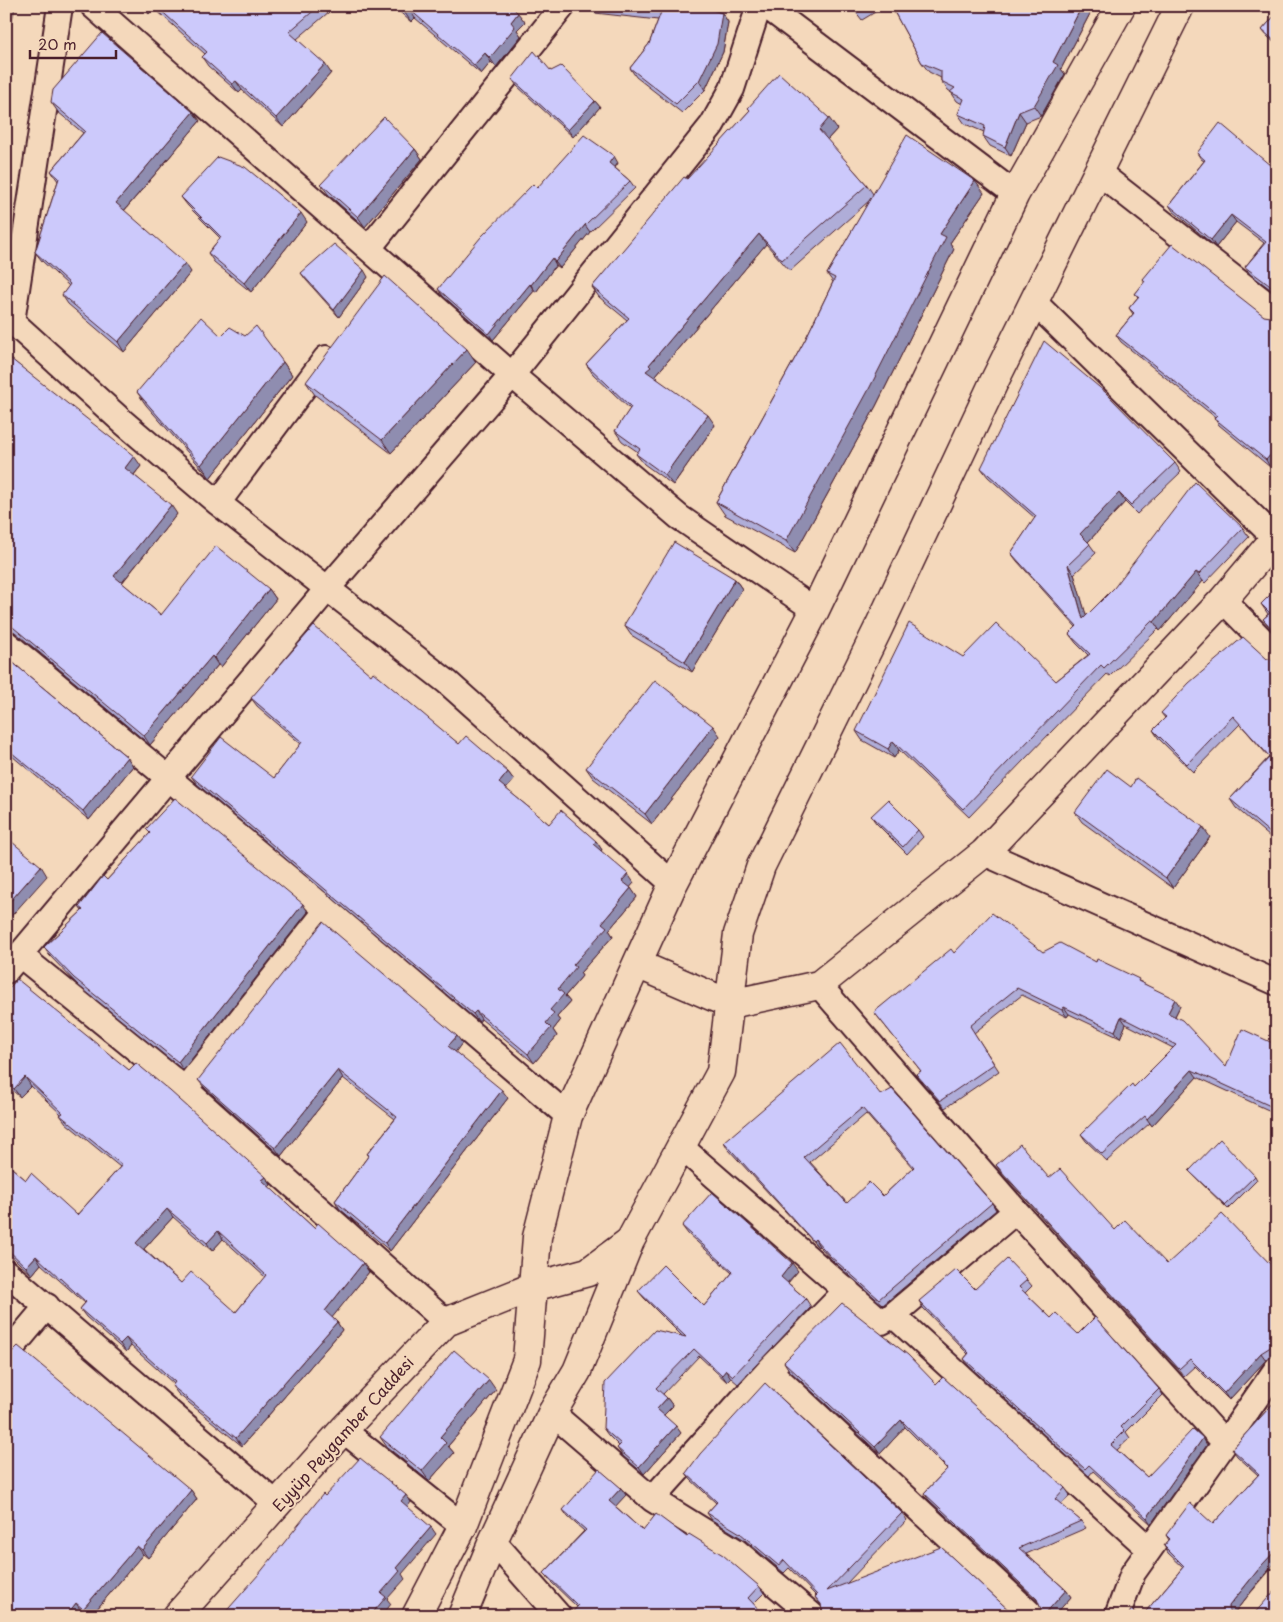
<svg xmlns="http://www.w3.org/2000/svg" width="1283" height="1622" font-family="'Playpen Sans',sans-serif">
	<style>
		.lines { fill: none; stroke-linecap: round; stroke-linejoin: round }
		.street-casing { stroke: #4a1f2b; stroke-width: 28 }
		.secondary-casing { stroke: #4a1f2b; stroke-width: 31 }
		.street { stroke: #f4d8bb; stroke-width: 24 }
		.secondary { stroke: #f4d8bb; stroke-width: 28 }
		.wall { fill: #afadd8; stroke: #4a1f2b; fill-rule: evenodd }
		.shaded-wall { fill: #8f8db0; stroke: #4a1f2b }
		.building { fill: #ccc9fb; stroke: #4a1f2b; fill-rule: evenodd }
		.labels { text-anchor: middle; stroke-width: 4; stroke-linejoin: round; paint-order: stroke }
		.street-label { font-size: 16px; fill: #4a1f2b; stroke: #f4d8bb }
	</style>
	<rect width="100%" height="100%" fill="#f4d8bb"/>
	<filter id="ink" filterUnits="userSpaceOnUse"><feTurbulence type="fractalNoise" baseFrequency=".02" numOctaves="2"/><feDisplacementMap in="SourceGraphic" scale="10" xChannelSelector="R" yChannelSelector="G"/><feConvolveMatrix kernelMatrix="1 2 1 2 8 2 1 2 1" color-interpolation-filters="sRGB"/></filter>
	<g filter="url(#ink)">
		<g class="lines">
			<defs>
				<path id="street" d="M759,6l-27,83 -20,36 -200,250 167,142 136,93
					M766,6l249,188
					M1098,172l179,140
					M369,248l194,-242
					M1033,301l242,237
					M6,316l117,106 95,81 229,179 226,202
					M12,322l48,-316
					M218,503l108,-145
					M1223,600l54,55
					M6,643l321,267 241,206
					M984,853l293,130
					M20,955l165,134 261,233
					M6,971l322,-383 184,-213 -419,-369
					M819,985l197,226 209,232 52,-75
					M185,1089l142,-179
					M680,1146l202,176 11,-7 256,234
					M6,1272l272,233
					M893,1315l123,-104
					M6,1355l41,-49
					M769,1370l264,246
					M552,1413l100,86 84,52 77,65
					M343,1430l120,96
					M652,1499l117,-129 78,-80
					M493,1541l66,75
					M1117,1616l16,-43 92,-130
					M1247,1616l30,-35"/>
				<path id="secondary" d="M637,964l93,40 89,-19 165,-132 239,-253 54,-64
					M177,1616l166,-186 103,-108 87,-35 55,-15 42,-31
					M416,1616l47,-90 64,-166 10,-123 31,-121 105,-232 142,-274 200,-416 106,-188
					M462,1616l31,-75 59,-128 25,-42 53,-130 91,-169 17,-138 23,-68 116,-235 116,-247 187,-378"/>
			</defs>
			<!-- street casing -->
			<use href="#street" class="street-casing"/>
			<!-- secondary casing -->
			<use href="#secondary" class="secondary-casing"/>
			<!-- street -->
			<use href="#street" class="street"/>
			<!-- secondary -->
			<use href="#secondary" class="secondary"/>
		</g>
		<!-- wall -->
		<path class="wall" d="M140,6h196l-39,33 34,34 -48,54 -41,-37 -3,3 -31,-27 -6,-9 3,-3 -51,-46 -5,6z
			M393,6h118l14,16 -8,8 4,6 -25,31 -5,-5 -10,12 -66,-56 -4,4z
			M590,6h110l22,7 6,9 -5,30 -18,38 -23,23 -46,-36 -6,-9 19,-24 9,-24 -63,-7z
			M853,6h32l-23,14 -7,-9z
			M891,6h203l-33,63 4,5 -24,42 -15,6 -15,34 -21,-10 -7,-10 1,-4 -19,-8 -7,-10 4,-10 -5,-3 -6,-9 -3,-2 -7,-9v-3l-12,-6 -7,-9z
			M1277,13v32l-10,-9 -5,-6z
			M551,71l44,30 5,6 -27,30 -56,-51 -5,-7z
			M51,102l142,10 7,9 -76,90 67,61 -67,80 -56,-48 -6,-9 7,-9 -27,-25 -7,-9 23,-71 -7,-10 32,-38 -25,-21z
			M748,108l89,21 -10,11 40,45 6,9 111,-1 -34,50 4,6 -78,157 -81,147 -70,-38 -9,-13 89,-162 28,-58 -6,-8 43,-74 -80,71 -24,-27 -110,131 2,2 -1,2 58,46 -42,60 -29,-21 -8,-10 2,-2 -16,-11 -7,-10 15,-22 -37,-35 -7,-10 41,-44 -28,-23 -7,-10 158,-177z
			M415,149l7,10 -57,68 -37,-33 -7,-10z
			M1197,153l74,13 6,2v126l-27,-20 -5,-7 19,-24 -28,-21 -20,25 -43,-36 -4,-6 35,-44 -3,-2z
			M618,163l-3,5 15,13 5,7 -45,44 -30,36 -4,-3 -20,27 -2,-1 -41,49 -50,-44 -5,-7 99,-101z
			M181,197l126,25 -56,70 -37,-30 -6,-9 12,-15 -32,-32z
			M301,273l67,4 -29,40 -33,-37z
			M1143,279l121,37 6,151 -51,-42 -5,-7 1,-1 -94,-75 -5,-7 17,-21 -4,-6 9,-11 -3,-3 10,-12z
			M221,336l62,26 9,13 -82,103 -64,-73 -9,-13z
			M6,355l135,111 -7,9 43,39 -55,69 39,32 108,-26 7,10 -55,68 -3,-2 -68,80 -135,-113 -7,-3 -2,1z
			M476,362l-85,91 -76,-58 -9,-13z
			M1175,463l6,9 -44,42 -12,-12 -37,40 8,11 -22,21 12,42 157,-88 6,9 -44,46 -2,-2 -43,50 -2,-2 -48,47 -3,-2 -138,143 -70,-67 -5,8 -32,-18 -6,-9 107,-74 93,24 32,-26 -12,-12 -7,-9 7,-7 -59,-66 -6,-8 24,-35 -47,-41 -7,-9z
			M735,579l7,10 -50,83 -61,-37 -7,-10z
			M1277,588v48l-14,-17 5,-5 -7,-10z
			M6,657l121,100 6,9 -44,54 -83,-69z
			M1277,658v185l-41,-35 -6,-9 39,-42 -29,-33 -47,48 -34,-33 -6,-9 12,-12 -4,-5 106,-54 7,1z
			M371,675l88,69 49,28 6,8 -8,9 43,35 47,17 6,9 -1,1 33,32 -4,4 7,10 -28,33 4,6 -33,37 2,3 -17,20 5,6 -13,15 3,4 -7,9 4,6 -23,27 -53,-44 -2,3 -282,-238 -6,-8 83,2 27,-34 -44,-38 -6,-8z
			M720,736l-68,88 -59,-46 -7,-10z
			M1075,812l135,25 -37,51 -91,-66z
			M871,816l47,14 5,7 -16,17 -31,-31z
			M146,829l162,83 -125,158 -104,-84 -30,-31 -5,-8 38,-36 -3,-4 28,-27 43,-47z
			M1043,952l53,10 45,20 39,24 -5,10 51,51 51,-22v69l-80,-37 -45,49 -2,-3 -43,38 -21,-20 -5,-7 53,-47 39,-39 -47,-24 -6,14 -51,-24 -2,3 -45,-22 -48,38 25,38 -54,37 -24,-27 -5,-7 5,-3 -47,-59 80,-59z
			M6,992l123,78 142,115 -2,2 45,41 49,35 6,9 -37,45 5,5 5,8 -100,116 -64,-52 -6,-8 2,-2 -43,-38 -5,6 -40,-35 -6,-8 5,-6 -44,-39 -9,11 -26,-24v-88l20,17 51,35 43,-48 -54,-44 -6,-8 1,-1 -30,-28 -11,11 -14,-12zM173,1217l39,34 11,-12 42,38 -29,35 -55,-29 -37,-34z
			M462,1043l-7,9 53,46 -118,153 -50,-42 -5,-8 34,-46 -2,-1 28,-35 -52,-41 -62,78 -77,-69 -6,-7z
			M881,1095l111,108 4,7 -113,95 -49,-43 -15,-16 -1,1 -90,-98 -4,-7zM866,1114l47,54 -30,28 -36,7 -37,-41z
			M996,1165l53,13 66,52 52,34 107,4 3,-2v86l-3,3 -8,5 -37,40 -34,-34 -11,10 -183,-204z
			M1189,1171l66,5 2,4 -29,29 -36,-35z
			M682,1226l116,45 -10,12 18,16 5,8 -73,77 -7,-6 -4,4 -28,-26 -36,38 4,4 6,8 -9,9 17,18 -37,41 -21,-18 -6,-8 2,-2 -11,-11 -5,-7 79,-92 -38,-38 -6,-7 66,15 28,-33 -44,-39z
			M1027,1280l5,6 -7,7 26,25 27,16 81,55 4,6 -37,37 4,6 -13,12 30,27 60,-32 -56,79 -58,-53 -4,5 -121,-111 -4,-6 4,-5 -45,-46 -4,-7 56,-12z
			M784,1362l152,22 129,104 5,7 -9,10 20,16 5,7 -60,26 40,36 5,7 -17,19h-15l3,-4 -3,-10 -110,-102 -5,-7 23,-24 -42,-42 -25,27 -91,-84z
			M496,1390l-48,56 6,7 -25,28 -42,-34 -7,-10z
			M1277,1399l-10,173 -33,41v3h-92l41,-49 -15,-14 -4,-7 5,-6 -3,-5 47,-11 45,-49 -21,-19 -5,-7z
			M686,1473l216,40 5,7 -61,64 -24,27 -1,-6 -6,-8 1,-1 -27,-28 -5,5 -39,-33 -33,-20 -5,-7 9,-10 -25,-23z
			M191,1490l6,9 -49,59 -5,-4 -52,62h-4l-5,-4 -76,4z
			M626,1495l-11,11 28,25 44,6 72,49 5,7 -11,11 -176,3 -28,-27 -5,-7 40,-42 -16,-14 -5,-7z"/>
		<!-- shaded-wall -->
		<path class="shaded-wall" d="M6,6h9l-6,29 -3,-3z
			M144,6h9l1,2 -5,6z
			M1082,6h12l-33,63 4,5 -24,42 -7,-10 19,-44z
			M409,9l6,9 -4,4 -6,-9z
			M518,13l7,9 -8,8 4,6 -25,31 -6,-9 21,-36z
			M722,13l6,9 -5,30 -18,38 -6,-9z
			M485,53l6,9 -10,12 -7,-9z
			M325,64l6,9 -48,54 -7,-9z
			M236,81l6,9 -3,3 -7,-9z
			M595,101l5,6 -27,30 -5,-7z
			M193,112l7,9 -78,92 -6,-10z
			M1019,112l7,10 -15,34 -6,-9z
			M829,118l8,11 -11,12 -7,-11z
			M415,149l7,10 -57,68 -7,-10z
			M614,156l4,7 -5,7 -4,-7z
			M975,181l9,12 -34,50 4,6 -78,157 -81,147 -9,-12 154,-307z
			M301,213l6,9 -56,70 -7,-9z
			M1231,215l5,7 -20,25 -5,-7z
			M585,225l5,7 -30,36 -5,-6z
			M759,234l7,10 -110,131 2,2 -4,5 -8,-11 3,-6z
			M552,258l4,7 -20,27 -5,-7z
			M185,263l6,9 -67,80 -6,-10z
			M364,270l4,7 -29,40 -5,-7z
			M530,284l4,7 -41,49 -4,-6z
			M467,349l9,13 -85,91 -9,-13z
			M283,362l9,13 -82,103 -9,-13z
			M708,415l7,10 -42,60 -8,-10z
			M1277,447v12l-7,8 -4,-7z
			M134,456l7,10 -9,11 -7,-9z
			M1119,493l6,9 -38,41 -7,-9z
			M171,505l6,9 -57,71 -6,-9z
			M1068,565l6,9 16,54 -7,-9z
			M1196,572l7,9 -43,50 -6,-9z
			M735,579l7,10 -50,83 -7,-10z
			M269,589l7,10 -55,68 -7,-9z
			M212,656l6,9 -68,80 -6,-9z
			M713,726l7,10 -68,88 -7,-10z
			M893,741l6,9 -5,8 -6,-9z
			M127,757l6,9 -44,54 -6,-9z
			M508,772l6,8 -10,11 -5,-8z
			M1203,827l7,10 -37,51 -7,-10z
			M596,841l6,9 -3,3 -6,-9z
			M41,866l6,10 -41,46v-16z
			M628,874l6,9 -6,7 -6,-9z
			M631,888l6,9 -28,33 4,6 -33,37 2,3 -17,20 5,6 -13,15 3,4 -7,9 4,6 -23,27 -6,-9 22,-44 8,-21 44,-66z
			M303,904l5,8 -125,158 -5,-8z
			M1175,999l5,7 -7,14 -5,-7z
			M1064,1007l5,7 -2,3 -5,-7z
			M476,1011l5,8 -2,3 -6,-8z
			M1121,1017l5,7 -6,14 -5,-7z
			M457,1036l5,7 -8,11 -6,-8z
			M338,1070l5,8 -62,78 -6,-8z
			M1192,1070l5,7 -45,49 -5,-7z
			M25,1077l6,9 -11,11 -6,-8z
			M502,1090l6,8 -118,153 -5,-8z
			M266,1177l5,8 -3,3 -6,-8z
			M167,1209l6,8 -31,34 -6,-8z
			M218,1231l5,8 -11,12 -5,-8z
			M815,1239l4,7 -1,1 -5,-6z
			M36,1256l5,8 -9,11 -6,-8z
			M363,1263l6,9 -38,47 -6,-8z
			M792,1263l6,8 -12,13 -5,-7z
			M337,1322l5,8 -100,116 -6,-8z
			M126,1338l5,8 -5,6 -6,-8z
			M1261,1353l5,7 -37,40 -5,-7z
			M726,1370l5,8 -4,4 -5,-7z
			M489,1380l7,10 -48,56 6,7 -25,28 -7,-10 18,-34z
			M667,1398l6,8 -10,10 -6,-7z
			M901,1420l4,7 -25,27 -5,-7z
			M676,1426l5,7 -37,41 -5,-7z
			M1203,1438l4,7 -56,79 -4,-6z
			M621,1488l5,7 -12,13 -5,-7z
			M191,1490l6,9 -49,59 -6,-8z
			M406,1495l5,7 -5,7 -5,-8z
			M431,1527l5,7 -34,40 3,5 -18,20 4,5 -9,12h-12l11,-23 15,-25z
			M137,1546l6,8 -52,62h-3l-5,-7z
			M1277,1549v12l-10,11 -33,41v3h-3l-2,-3v-7l33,-41z
			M1066,1590l5,7 -17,19h-11z
			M76,1603l6,9 -3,4h-13z"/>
		<!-- building -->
		<path class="building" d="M156,6h163l-30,26 36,32 -49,54 -40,-37 -4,3 -30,-27 5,-5z
			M397,6h114l7,7 -7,9 4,5 -25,31 -5,-5 -11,12 -65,-56 -4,4z
			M608,6h92l22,7 -5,31 -18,37 -23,23 -46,-36 19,-24 12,-32z
			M853,6h9l-7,5z
			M891,6h191l-29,56 5,3 -24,41 -15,6 -14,35 -22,-11 2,-10 -27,-12 6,-15 -14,-7 5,-4 -14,-7v-10l-19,-8z
			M1277,13v30l-15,-13z
			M102,33l91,79 -77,91 69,60 -67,79 -56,-47 8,-11 -35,-32 24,-74 -8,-7 34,-40 -34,-29 2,-12z
			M534,51l17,20 10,-5 34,35 -27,29 -56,-51z
			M779,73l50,45 -10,12 48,55 -85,75 -23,-26 -110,131 2,2 -5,4 62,44 -43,60 -29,-21 4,-5 -25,-18 16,-24 -45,-43 43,-46 -37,-31 92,-110 3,2 63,-69 -2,-2z
			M384,117l31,32 -57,68 -37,-33z
			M1220,123l51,43 1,-1 5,3v123l-32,-24 21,-25 -35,-27 -20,25 -42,-35 36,-45 -8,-7z
			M584,135l30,21 -5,7 21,18 -45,44 -30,37 -3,-4 -21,27 -1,-1 -41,50 -51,-45 43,-52 52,-53 4,4z
			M907,135l68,46 -35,53 6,3 -79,156 -81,148 -70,-39 89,-162 30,-62 -8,-4z
			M218,157l27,10 56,46 -57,70 -36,-30 13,-16 -40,-40z
			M334,244l30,26 -30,40 -33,-37z
			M1172,244l92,72 13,2v129l-11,13 -52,-42 3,-3 -101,-80 18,-22 -5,-5 10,-12 -4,-2 10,-13 -2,-2z
			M385,276l82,73 -85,91 -76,-58z
			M201,317l20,19 9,-9 15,9 11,-10 27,36 -82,103 -64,-73z
			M1044,341l61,51 70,71 -44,42 -12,-12 -39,41 10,10 -22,21 15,54 31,-31 81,-106 48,46 -44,46 -3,-2 -42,50 -2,-1 -48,47 -3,-3 -138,144 -70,-68 -5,8 -32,-18 53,-108 54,34 33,-34 60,58 34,-27 -21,-20 8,-8 -66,-73 25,-37 -55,-48z
			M6,355l128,101 -9,12 46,37 -57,71 47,39 55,-69 53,43 -55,69 -2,-2 -68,80 -136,-113 -2,-1z
			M674,542l61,37 -50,83 -61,-37z
			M1277,588v46l-14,-15 7,-6 -9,-9z
			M314,626l57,49 2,-3 86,72 7,-8 42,36 -9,11 50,41 12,-14 35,31 -3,3 35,30 -6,7 9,7 -29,35 5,4 -34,38 3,2 -18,22 6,5 -14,16 4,3 -8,10 5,5 -23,26 -52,-43 -3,3 -282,-238 30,-39 53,41 28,-36 -51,-44z
			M1243,637l24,22 7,1 3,-2v181l-47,-40 40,-42 -37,-41 -46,48 -34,-34 13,-13 -5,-4 28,-30z
			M6,657l121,100 -44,54 -77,-63z
			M655,680l58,46 -68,88 -59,-46z
			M1107,769l24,18 5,-9 67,49 -37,51 -91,-66z
			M175,798l128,106 -125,158 -104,-84 -30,-31 39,-37 -4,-3 24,-31 4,4 43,-47 -4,-4z
			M888,800l30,30 -15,17 -32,-31z
			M6,837l35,29 -35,40z
			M992,913l51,39 17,-9 36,19 1,-3 42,20 -1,2 37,18 -7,14 14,7 44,47 16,-38 35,16v64l-85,-39 -45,49 -2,-3 -43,38 -21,-20 51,-50 2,3 42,-42 -55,-28 -6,14 -51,-24 -2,3 -45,-22 -47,38 24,38 -54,37 -24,-27 5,-3 -47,-59 77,-63 3,4z
			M323,922l134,114 -9,10 54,44 -117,153 -50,-42 34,-46 -2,-1 30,-37 -59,-47 -63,78 -77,-68z
			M17,979l112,91 7,-7 34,28 96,86 -4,3 52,48 4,-5 45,40 -38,48 12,11 -101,116 -64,-52 3,-4 -49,-44 -6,6 -40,-35 6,-7 -50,-46 -10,11 -20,-19v-85l20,17 5,-7 46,42 45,-50 -62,-50 3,-2 -38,-36 -11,12 -8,-7v-90zM167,1209l40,34 11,-12 48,44 -30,37 -45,-40 -10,11 -45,-40z
			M840,1043l41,52 11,-6 100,114 -113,96 -49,-43 -15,-17 -2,2 -89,-99zM862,1108l52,59 -31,29 -14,-14 -22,21 -43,-46z
			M1220,1139l35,37 -30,29 -36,-34z
			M1020,1144l29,34 11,-9 55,61 10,-10 42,44 55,-50 52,54 3,-2v74l-8,8 -8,5 -37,40 -34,-34 -11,10 -183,-204z
			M712,1192l80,71 -11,14 25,22 -73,77 -7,-6 -4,5 -28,-26 -38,39 11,10 -10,11 19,17 -37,41 -22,-19 4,-4 -18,-16 2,-45 50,-53 31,7 -48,-46 25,-26 41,41 29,-34 -51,-46z
			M1007,1259l20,21 -8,7 32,31 5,-5 22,21 17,-17 64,72 -38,38 4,4 -14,14 36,32 46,-48 10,9 -56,80 -58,-53 -4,4 -121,-110 5,-6 -50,-52 37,-31 19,19z
			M842,1303l66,52 28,29 7,-7 122,111 -10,11 26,22 -62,27 47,42 -23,26h-4l3,-4 -5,-13 -113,-106 24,-25 -47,-48 -26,27 -91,-85z
			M18,1346l173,144 -49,60 -5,-4 -54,63 -7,-6 -10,13h-60v-258z
			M454,1350l35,30 -49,57 6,6 -24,28 -42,-34z
			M765,1383l137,130 -75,78 114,-44 74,69h-195l2,-5 -1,-7 -6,-7 2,-2 -33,-35 -5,6 -39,-33 -33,-20 10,-11 -31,-29 14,-19z
			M1277,1399v150l-15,16 -33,41v7l2,3h-89l42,-50 -20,-20 6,-7 -4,-4 24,-32 23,21 46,-50 -27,-25z
			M360,1458l46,37 -5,6 30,26 -35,41 4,3 -19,22 5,4 -16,19h-148l37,-42 64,-80 2,2z
			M599,1469l22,19 -12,13 34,30 13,-17 31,23 2,-3 34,21 36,31 -11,12 17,18h-196l9,-10 -34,-33 42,-43 -23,-20z
			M1277,1588v28h-25z
			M1131,1610l10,6h-13z"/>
	</g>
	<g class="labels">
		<!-- street labels -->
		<g class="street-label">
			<text transform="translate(343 1434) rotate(-48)" y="6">Eyyüp Peygamber Caddesi</text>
		</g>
	</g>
	<!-- margin -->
	<rect width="1283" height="1622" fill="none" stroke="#f4d8bb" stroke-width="25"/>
	<rect x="12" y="12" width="1258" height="1597" fill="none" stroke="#4a1f2b" stroke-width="2" filter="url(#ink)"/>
	<!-- scale -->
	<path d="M30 50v8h86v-8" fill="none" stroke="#4a1f2b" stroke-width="2.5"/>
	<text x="38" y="50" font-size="15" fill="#4a1f2b" stroke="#f4d8bb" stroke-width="4" paint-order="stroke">20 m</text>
</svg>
